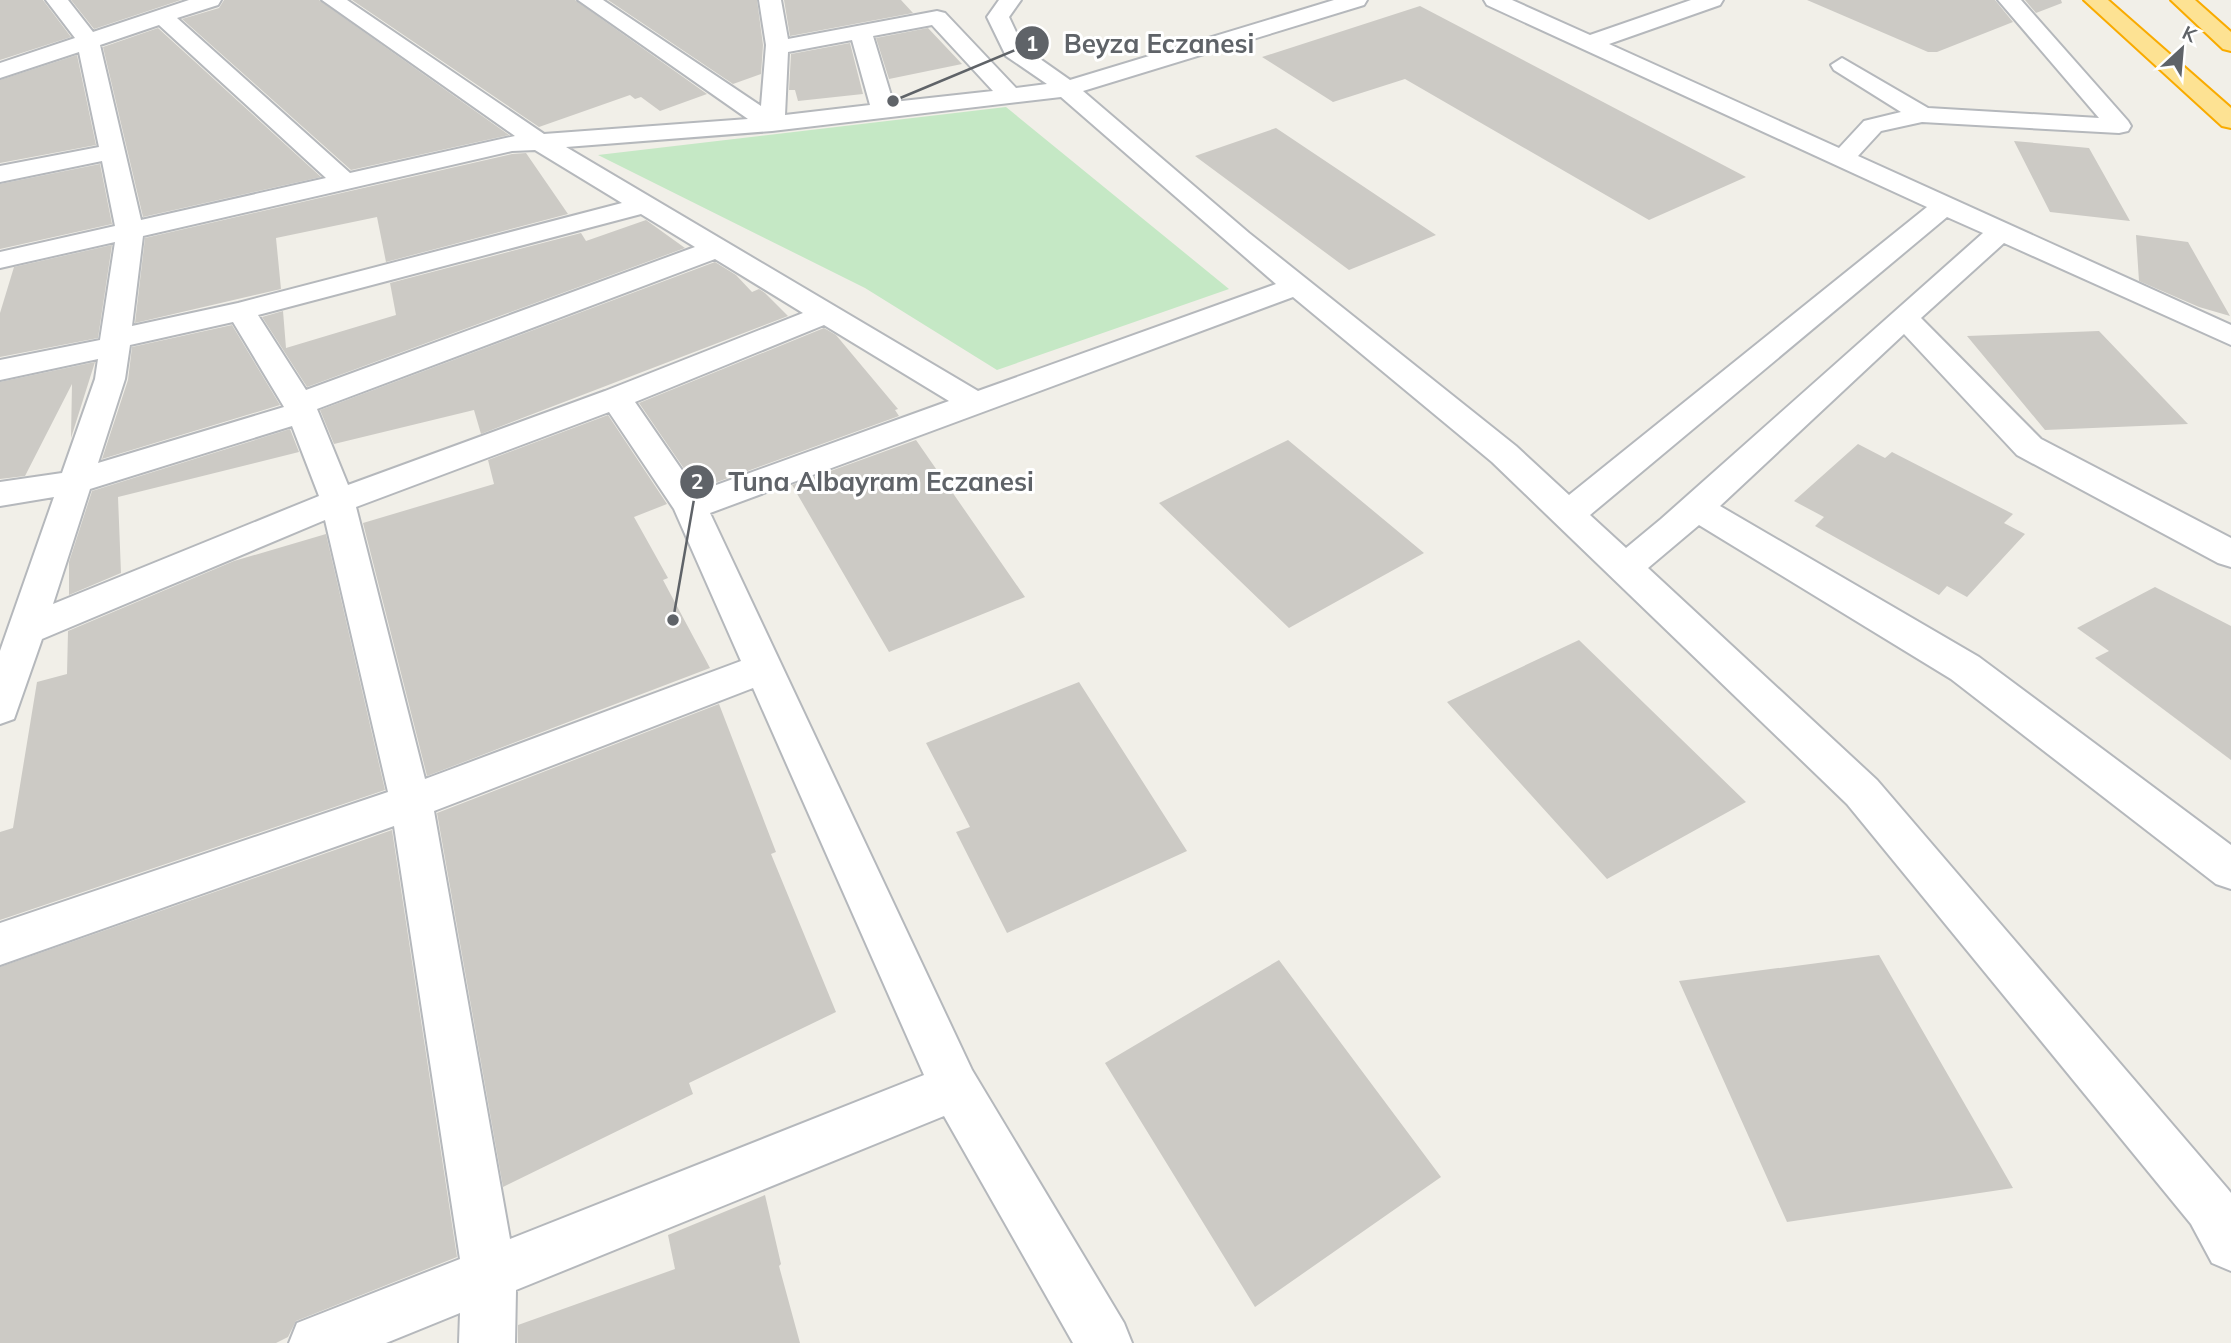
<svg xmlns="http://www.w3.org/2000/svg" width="2231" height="1343" font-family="Mulish,sans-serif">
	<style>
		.green { fill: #c5e8c5 }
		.building { fill: #cccac5 }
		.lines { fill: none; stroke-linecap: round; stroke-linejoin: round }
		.minor-casing { stroke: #b5b8bc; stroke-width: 4 }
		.highway-casing { stroke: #f9ab00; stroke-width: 4 }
		.minor { fill: #fff; fill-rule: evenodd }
		.highway { fill: #fde293; fill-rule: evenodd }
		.leader { fill: none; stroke: #5f6368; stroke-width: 2.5 }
		.callout-dot { fill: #5f6368; stroke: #fff; stroke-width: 2.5 }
		.mark-label { font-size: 21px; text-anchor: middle; font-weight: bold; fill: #fff }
		.callout-label { font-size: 26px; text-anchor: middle; font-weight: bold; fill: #5f6368; stroke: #fff; stroke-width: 6; stroke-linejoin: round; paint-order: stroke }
	</style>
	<rect width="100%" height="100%" fill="#f1efe8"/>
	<!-- green -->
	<path class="green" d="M1006,107l223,182 -232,81 -132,-82 -267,-133z"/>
	<!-- building -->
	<path class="building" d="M0,0h43l28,37 -71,23z
		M71,0h110l-87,29z
		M224,0h95l190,135 -158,35 -169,-151 37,-11z
		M352,0h223l132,94 -47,17 -19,-14 -6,2 -5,-4 -91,32z
		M608,0h149l6,45 -2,29 -28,10z
		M784,0h117l12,13 -123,23z
		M1807,0h188l18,22 -76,30h-9z
		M2025,0h36l1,3 -26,10z
		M1420,6l326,171 -97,43 -244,-141 -72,23 -71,-45z
		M158,28l163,149 -178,40 -40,-170z
		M928,28l34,36 -73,15 -13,-41z
		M850,43l13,51 -65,7 -3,-11h-6l2,-36z
		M77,55l19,90 -96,18v-83z
		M1276,128l160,107 -87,35 -154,-114z
		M2014,141l75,7 41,73 -80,-9z
		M526,153l42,61 -182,48 -9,-45 -101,21 5,51 -146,34 10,-85 367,-84z
		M100,164l12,60 -112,25v-65z
		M646,220l39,28 -378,139 -45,-70 21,-6 3,37 110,-33 -6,-32 191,-50 5,8z
		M2136,235l52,7 42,74 -31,-9 -60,-26z
		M112,245l-14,93 -98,19v-44l14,-46z
		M715,262l21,13 16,17 7,-3 6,4 23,23 -307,118 -7,-24 -140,34 -14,-34z
		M232,325l48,80 -178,54 26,-79 4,-33z
		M824,328l12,7 62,74 -3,1 4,6 -201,73 -59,-86z
		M2099,331l89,93 -143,6 -78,-94z
		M95,362l-24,76 1,-54 -47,92 -25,3v-97z
		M608,415l59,89 -33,13 34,61 -5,2 47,88 -283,108 -64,-253 131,-39 -6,-24z
		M290,429l9,23 -181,45 3,76 -52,22v-33l23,-71z
		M916,440l109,157 -136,55 -97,-167z
		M1288,440l136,113 -135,75 -130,-125z
		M1858,444l27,14 7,-6 121,62 -9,9 21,11 -58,63 -20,-11 -8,9 -124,-69 9,-9 -30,-16z
		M326,534l59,256 -385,130v-88l13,-4 24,-146 30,-8 1,-43 166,-70z
		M2155,587l76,39v134l-136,-102 14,-7 -32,-23z
		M1579,640l167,162 -139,77 -160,-177z
		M1079,682l108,169 -180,82 -51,-101 14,-5 -44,-84z
		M719,704l57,148 -5,2 65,158 -147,71 4,11 -190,93 -66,-374z
		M392,830l65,427 -161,64 -8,16 -12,6h-276v-376z
		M1879,955l134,233 -226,34 -108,-241z
		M1279,960l162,217 -186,130 -150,-244z
		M765,1195l16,69 -2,2 21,77h-282v-18l157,-56 -7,-34z"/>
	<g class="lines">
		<defs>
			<path id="minor" d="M46,0h22l25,32 96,-32h32l-3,5 -41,13 173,155 165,-37 -193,-136h25l197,134 204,-15 -170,-119h25l158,106 5,-61 -7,-45h22l7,39 149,-28 8,2 71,75 31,-4 -41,-28 -19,-39 12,-17h22l-12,17 14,30 47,33 264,-80h33l-3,5 -281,86 166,142 267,213 53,49 358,-288 -440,-202 -3,-5h28l78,35 101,-35h32l-3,5 -111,39 230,104 25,-27 37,-9 -67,-42 -3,-5 11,-7 86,50 171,10 -101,-118h23l107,121 3,5 -3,5 -9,2 -197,-11 -41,9 -23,25 373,169v20l-227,-102 -83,75 120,121 190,99v29l-13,-4 -201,-108 -113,-121 -184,172 259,151 252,188v44l-15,-5 -265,-205 -252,-154 -51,43 229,212 350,408 4,5v78l-19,-8 -21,-39 -344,-420 -355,-342 -199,-165 -583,216 262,557 152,253 8,20h-59l-129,-227 -428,174 -1,53h-56l1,-30 -74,30h-97l8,-20 163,-64 -66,-433 -394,139v-42l388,-131 -63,-272 -283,119 -28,80 -14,5v-73l54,-154 -54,9v-24l62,-9 33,-94 3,-20 -98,21v-20l100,-20 15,-98 -115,26v-16l115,-26 -13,-65 -102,21v-16l99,-19 -20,-95 -79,26v-15l75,-25zM159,25l167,153 -185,42 -41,-175zM932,25l61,66 -100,11 -20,-66zM852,40l18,65 -85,10 3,-63zM1061,97l215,187 -298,107 -412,-244 206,-16zM535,150l87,53 -384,100 -106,23 11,-90 369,-85zM641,214l54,33 -389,143 -48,-75zM1947,217l36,16 -322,286 -35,29 -36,-33zM715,259l88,54 -198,78 -257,94 -31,-76zM233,322l51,85 -186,56 27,-84 5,-34zM824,325l125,76 -252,91 -62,-90zM609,412l65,97 67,152 -316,118 -69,-272zM292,426l27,70 -266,108 37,-115zM753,688l171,387 -414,164 -76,-428z"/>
			<path id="highway" d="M2084,0h24l123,108v20l-9,-2z
				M2171,0h24l36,32v19l-8,-2z"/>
		</defs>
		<!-- minor casing -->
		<use href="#minor" class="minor-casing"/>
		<!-- highway casing -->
		<use href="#highway" class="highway-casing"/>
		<!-- minor -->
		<use href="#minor" class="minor"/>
		<!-- highway -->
		<use href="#highway" class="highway"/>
	</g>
	<!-- callouts -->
	<path class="leader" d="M893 101L1032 43M673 620L697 482"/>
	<g class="callout-dot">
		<circle cx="893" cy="101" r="7"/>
		<circle cx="673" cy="620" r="7"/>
		<circle cx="1032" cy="43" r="18"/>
		<circle cx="697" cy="482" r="18"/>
	</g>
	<g class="mark-label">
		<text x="1032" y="51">1</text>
		<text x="697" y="489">2</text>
	</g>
	<g class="callout-label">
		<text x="1159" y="53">Beyza Eczanesi</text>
		<text x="881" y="491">Tuna Albayram Eczanesi</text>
	</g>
	<!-- north arrow -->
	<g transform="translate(2182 49) rotate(26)" stroke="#ffffff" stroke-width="5" paint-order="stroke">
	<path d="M0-5L12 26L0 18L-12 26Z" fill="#5f6368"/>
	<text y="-10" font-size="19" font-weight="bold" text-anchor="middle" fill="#5f6368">K</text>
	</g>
</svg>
